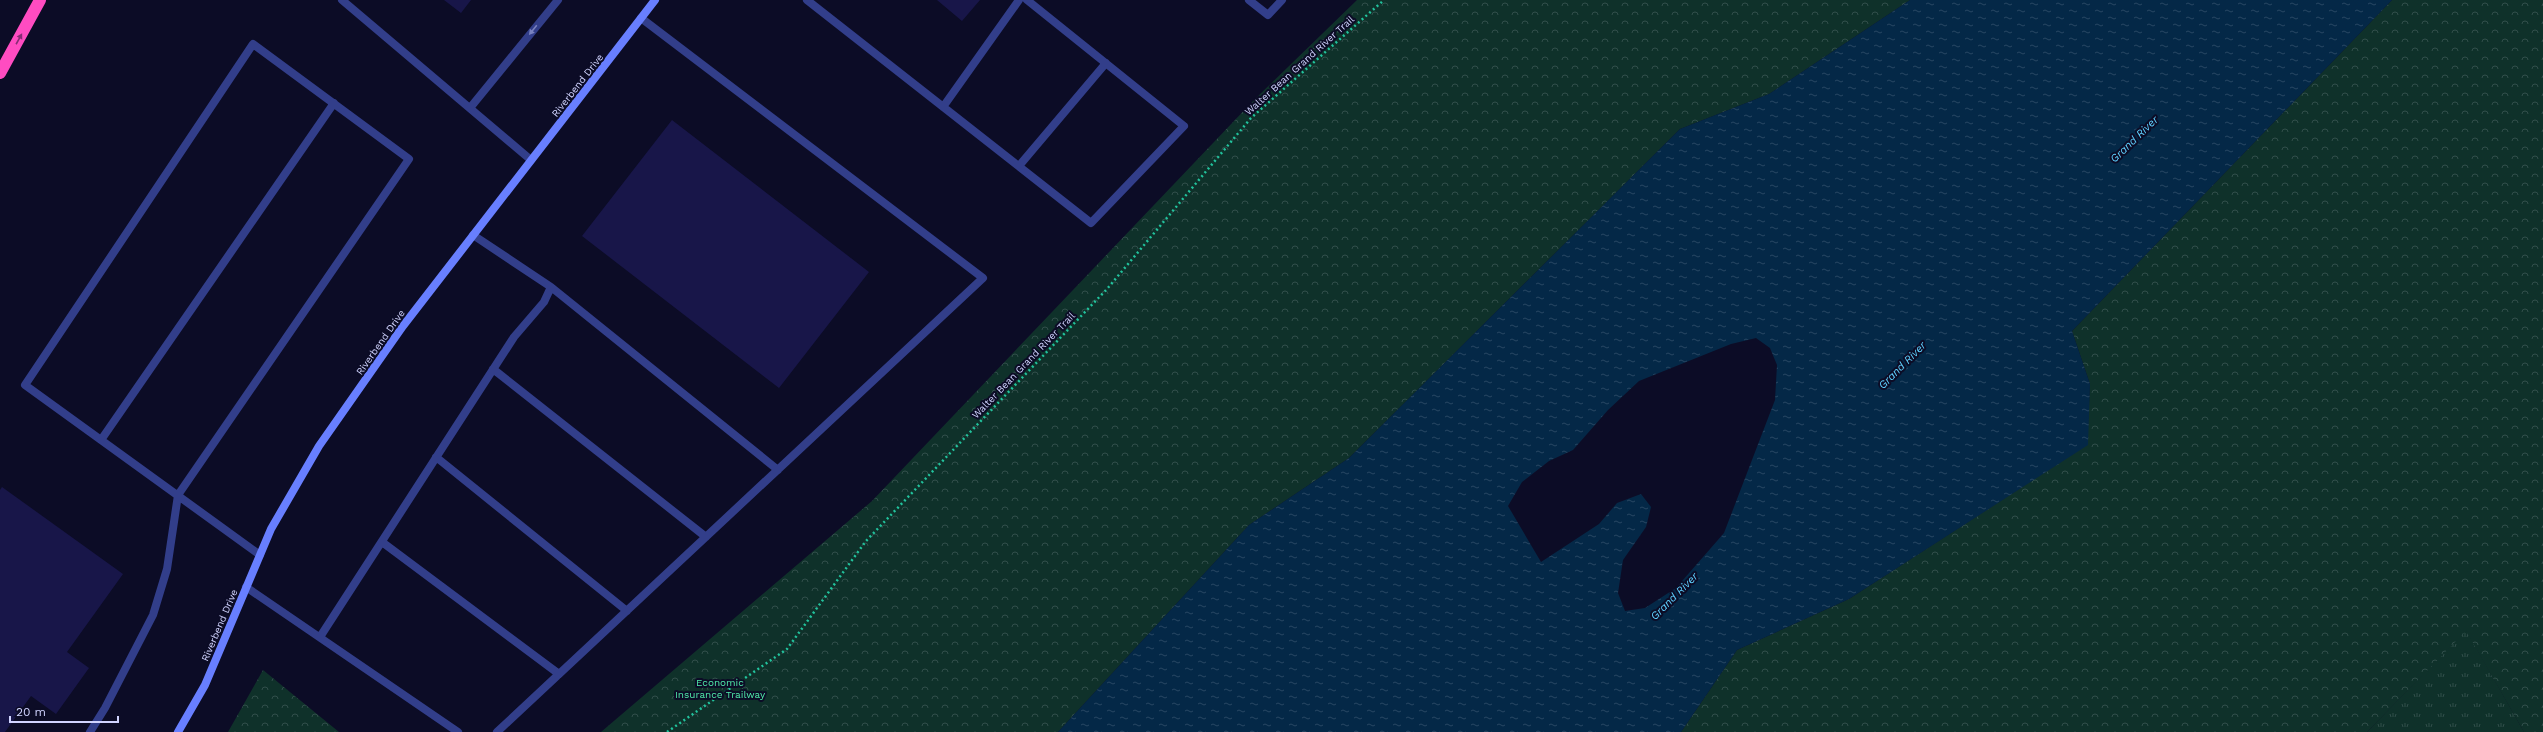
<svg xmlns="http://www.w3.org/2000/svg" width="2543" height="732" font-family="'Work Sans',sans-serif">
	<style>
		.grass { fill: url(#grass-tufts) }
		.forest { fill: url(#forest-crowns) }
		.water { fill: url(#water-ripples); fill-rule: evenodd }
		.building { fill: #181649 }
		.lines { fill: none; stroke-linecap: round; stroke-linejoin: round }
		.path { stroke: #22c39d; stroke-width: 2.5; stroke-dasharray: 2 3; stroke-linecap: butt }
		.lane { stroke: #323e8a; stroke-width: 8 }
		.secondary { stroke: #687fff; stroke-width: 8 }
		.highway { stroke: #ff4cc1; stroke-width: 12 }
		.oneway { fill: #7a82bf }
		.oneway2 { fill: #862c74 }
		.labels { text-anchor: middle; stroke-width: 4; stroke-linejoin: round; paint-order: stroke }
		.street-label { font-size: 10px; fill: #d1d4ff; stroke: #0c0c26 }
		.park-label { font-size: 10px; fill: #50ecaa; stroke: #0c0c26 }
		.water-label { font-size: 11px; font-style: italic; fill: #5fd1ff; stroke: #0c0c26 }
	</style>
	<defs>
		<pattern id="grass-tufts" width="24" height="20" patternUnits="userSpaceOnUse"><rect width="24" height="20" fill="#0f312a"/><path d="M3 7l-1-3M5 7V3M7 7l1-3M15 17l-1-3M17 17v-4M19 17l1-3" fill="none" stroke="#314e4a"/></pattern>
		<pattern id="forest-crowns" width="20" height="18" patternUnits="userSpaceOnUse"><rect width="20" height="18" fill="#0f312a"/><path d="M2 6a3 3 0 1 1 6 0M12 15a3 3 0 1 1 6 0" fill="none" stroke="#314e4a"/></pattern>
		<pattern id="water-ripples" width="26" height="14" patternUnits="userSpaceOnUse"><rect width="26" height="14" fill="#042847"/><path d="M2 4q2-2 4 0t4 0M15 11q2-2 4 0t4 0" fill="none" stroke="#284663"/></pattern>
	</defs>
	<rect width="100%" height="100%" fill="#0c0c26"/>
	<!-- grass -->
	<path class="grass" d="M2466,630l58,102h-157z"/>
	<!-- forest -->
	<path class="forest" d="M1357,0h553l-141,94 -89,35 -331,329 -100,67 -191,207h-457l271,-231 382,-401z
		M2392,0h151v732h-19l-58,-101 -99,101h-686l56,-82 112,-51 238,-154 3,-61 -18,-53z
		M263,670l76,62h-111z"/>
	<!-- water -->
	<path class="water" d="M1910,0h482l-320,331 18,53 -2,61 -239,154 -112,51 -56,82h-623l191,-207 100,-67 331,-329 89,-35zM1756,338l14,10 7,17 -2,35 -51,133 -48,55 -31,20 -20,3 -7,-18 5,-33 23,-33 5,-20 -10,-13 -24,9 -18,21 -58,38 -33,-56 14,-24 27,-21 24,-11 35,-40 31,-29 92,-37z"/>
	<!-- building -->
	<path class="building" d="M444,0h27l-10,13z
		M937,0h43l-18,21z
		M672,120l197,152 -90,116 -197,-152z
		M2,487l121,87 -56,78 22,16 -33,46 -25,-18 -26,36h-5v-242z"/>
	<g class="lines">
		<!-- path -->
		<path class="path" d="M667,732l120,-83 79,-108 241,-252 144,-171 133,-118"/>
		<!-- lane -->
		<path class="lane" d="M342,0l189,160
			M807,0l284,223 93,-97 -157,-126
			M1249,0l19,15 14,-15
			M943,107l76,-107
			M470,108l88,-108
			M1019,166l87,-103
			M473,235l78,52 227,183
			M493,369l213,168
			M101,440l233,-337
			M436,457l191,154
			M382,542l177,132
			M246,587l212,145
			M320,637l194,-300 30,-35 7,-15
			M90,732l15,-24 48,-93 14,-46 11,-74 231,-336 -156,-115 -228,341 235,170
			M497,732l486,-454 -342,-260"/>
		<!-- secondary -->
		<path class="secondary" d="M178,732l27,-47 66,-156 48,-83 84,-120 252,-326"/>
		<!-- highway -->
		<path class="highway" d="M0,73l40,-73"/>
	</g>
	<!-- one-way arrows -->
	<defs><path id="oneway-solid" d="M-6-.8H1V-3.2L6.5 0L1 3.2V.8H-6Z"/></defs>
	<use class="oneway" href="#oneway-solid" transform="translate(533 30) rotate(129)"/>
	<use class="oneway2" href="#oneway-solid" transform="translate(19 39) rotate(-61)"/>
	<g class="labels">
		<!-- street labels -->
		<g class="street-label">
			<text transform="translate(1299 65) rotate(-42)" y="4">Walter Bean Grand River Trail</text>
			<text transform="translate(577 85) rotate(-52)" y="4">Riverbend Drive</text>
			<text transform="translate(380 342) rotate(-55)" y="4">Riverbend Drive</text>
			<text transform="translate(1023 365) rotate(-46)" y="4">Walter Bean Grand River Trail</text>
			<text transform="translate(219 625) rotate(-67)" y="4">Riverbend Drive</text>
		</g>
		<!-- park labels -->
		<g class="park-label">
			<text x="720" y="686">Economic<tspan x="720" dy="12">Insurance Trailway</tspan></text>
		</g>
		<!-- water labels -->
		<g class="water-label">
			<text transform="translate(2134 139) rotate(-44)" y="4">Grand River</text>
			<text transform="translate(1902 365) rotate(-45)" y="4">Grand River</text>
			<text transform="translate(1674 596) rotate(-45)" y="4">Grand River</text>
		</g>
	</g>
	<!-- scale -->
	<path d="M10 716v6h108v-6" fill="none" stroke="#d1d4ff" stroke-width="2"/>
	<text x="16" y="716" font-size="12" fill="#d1d4ff" stroke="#0c0c26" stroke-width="3" paint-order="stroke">20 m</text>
</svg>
